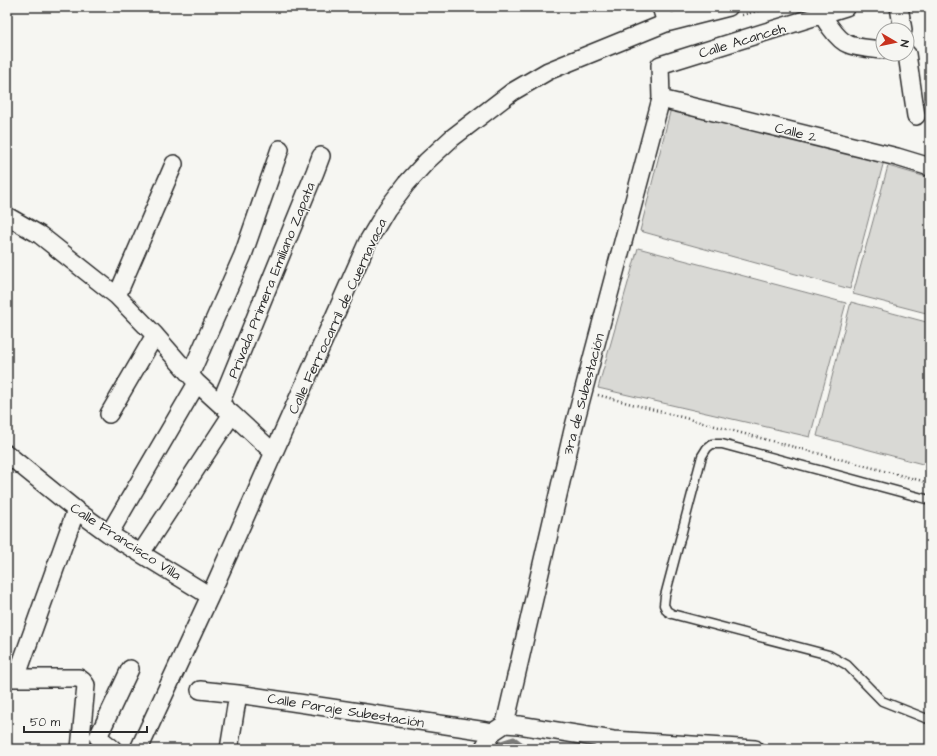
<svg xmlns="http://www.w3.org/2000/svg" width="937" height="756" font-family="'Architects Daughter',sans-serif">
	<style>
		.green { fill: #d9d9d5; stroke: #828280 }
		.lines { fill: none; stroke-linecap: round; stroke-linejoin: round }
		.stream { stroke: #7a7a78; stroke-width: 5 }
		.lane-casing { stroke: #2b2b2b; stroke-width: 11 }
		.street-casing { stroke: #2b2b2b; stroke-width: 20 }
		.path { stroke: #2b2b2b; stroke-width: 2.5; stroke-dasharray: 1 3; stroke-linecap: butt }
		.lane { stroke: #f6f6f2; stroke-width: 8 }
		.street { stroke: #f6f6f2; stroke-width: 17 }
		.labels { text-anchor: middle; stroke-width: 3; stroke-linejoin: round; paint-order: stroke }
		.street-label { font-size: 14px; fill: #2b2b2b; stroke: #f6f6f2 }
	</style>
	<rect width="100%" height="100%" fill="#f6f6f2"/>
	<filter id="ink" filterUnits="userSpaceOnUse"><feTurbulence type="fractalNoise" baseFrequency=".025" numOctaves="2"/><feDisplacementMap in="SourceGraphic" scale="8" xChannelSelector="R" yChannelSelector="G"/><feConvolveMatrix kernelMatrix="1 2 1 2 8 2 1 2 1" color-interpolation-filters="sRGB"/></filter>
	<g filter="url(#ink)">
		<!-- green -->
		<path class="green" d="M672,104l213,53 -35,132 -210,-58z
			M888,166l42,12v136l-77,-20z
			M638,248l208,55 -36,134 -212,-49z
			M851,302l79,21v143l-113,-30z"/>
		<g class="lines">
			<!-- stream -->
			<path class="stream" d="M491,748l1,-2 22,-7 14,10"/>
			<defs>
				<path id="lane" d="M930,500l-208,-56h-10l-5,4 -5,8 -37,140 -1,9 3,6 5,3 157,41 18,10 35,36 43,17 5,1"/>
				<path id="street" d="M661,7l5,16
					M819,7c4,11 18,33 29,37 8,4 26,5 35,6
					M899,7l4,23
					M907,54l9,62
					M661,99l236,58 33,10
					M7,216l33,19 77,61 38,39 42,48 23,21 12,10 42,39
					M117,296l57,-132
					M190,375l53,-120 37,-106
					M220,404l95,-232 6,-16
					M109,414l46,-79
					M7,454l69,56 33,24 101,62
					M109,534l88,-151
					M141,553l91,-139
					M7,678h72l4,3 3,4 -6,64
					M16,678l60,-168
					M200,690l38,4 255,38
					M505,724l68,-294 88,-331 -1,-34 186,-58
					M113,749l-15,-12 32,-68
					M139,749l71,-153 158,-355 19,-32 20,-26 20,-22 25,-23 60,-46 36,-21 118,-48 63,-16
					M229,749l9,-55
					M483,749l10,-17 12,-8 14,1 94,15 142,9"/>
			</defs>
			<!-- lane casing -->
			<use href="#lane" class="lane-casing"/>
			<!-- street casing -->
			<use href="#street" class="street-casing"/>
			<!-- path -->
			<path class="path" d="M742,15l31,-8
				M598,395l332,88"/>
			<!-- lane -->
			<use href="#lane" class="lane"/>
			<!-- street -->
			<use href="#street" class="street"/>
		</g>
	</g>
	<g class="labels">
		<!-- street labels -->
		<g class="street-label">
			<text transform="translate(742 40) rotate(-17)" y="5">Calle Acanceh</text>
			<text transform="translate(796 132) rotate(14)" y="5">Calle 2</text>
			<text transform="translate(271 280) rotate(-68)" y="5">Privada Primera Emiliano Zapata</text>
			<text transform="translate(337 316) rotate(-65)" y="5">Calle Ferrocarril de Cuernavaca</text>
			<text transform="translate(583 394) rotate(-75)" y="5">3ra de Subestación</text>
			<text transform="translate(126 541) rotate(33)" y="5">Calle Francisco Villa</text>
			<text transform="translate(346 710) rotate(9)" y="5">Calle Paraje Subestación</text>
		</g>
	</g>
	<!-- margin -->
	<rect width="937" height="756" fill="none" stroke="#f6f6f2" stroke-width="24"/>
	<rect x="12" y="12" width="913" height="732" fill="none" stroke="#2b2b2b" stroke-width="1.5" filter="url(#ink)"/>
	<!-- north arrow -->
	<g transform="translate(895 42) rotate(99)"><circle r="19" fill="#f6f6f2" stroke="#a5a5a2"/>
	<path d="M0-3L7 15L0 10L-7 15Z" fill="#c8321e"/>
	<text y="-6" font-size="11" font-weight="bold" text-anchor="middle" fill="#2b2b2b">N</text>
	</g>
	<!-- scale -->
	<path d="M24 726v6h123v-6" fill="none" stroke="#2b2b2b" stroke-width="2"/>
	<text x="30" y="726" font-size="12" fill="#2b2b2b" stroke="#f6f6f2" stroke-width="3" paint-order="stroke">50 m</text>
</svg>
